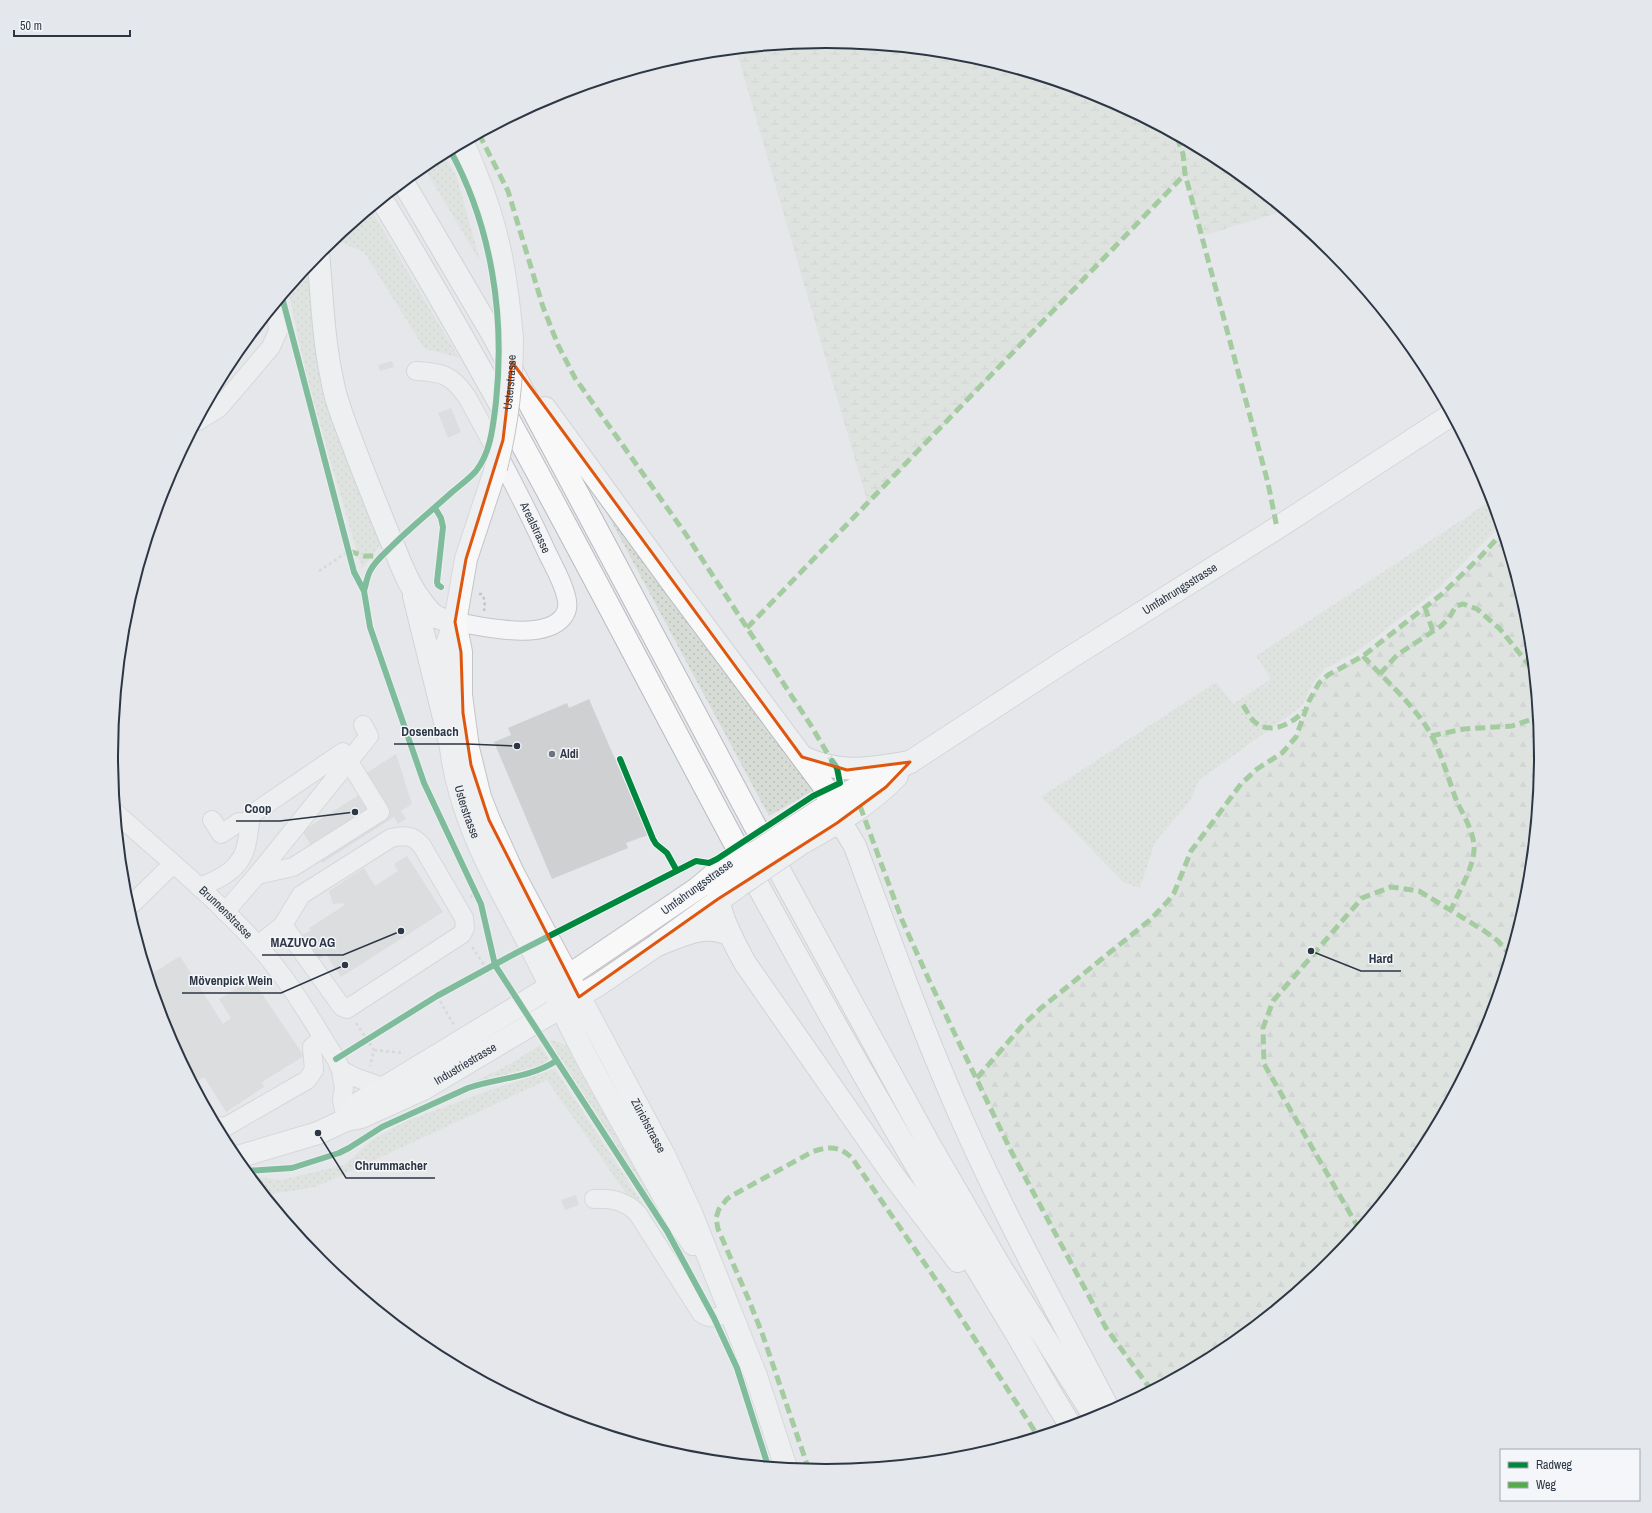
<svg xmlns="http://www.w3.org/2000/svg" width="1652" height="1513" font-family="'Archivo Narrow',sans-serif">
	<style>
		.grass { fill: url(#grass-dots) }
		.forest { fill: url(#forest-firs) }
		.wetland { fill: url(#wetland-marsh) }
		.building { fill: #ced0d2 }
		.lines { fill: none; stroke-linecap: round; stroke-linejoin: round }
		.minor-casing { stroke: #c3c5c8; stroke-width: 20 }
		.major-casing { stroke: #c2c4c8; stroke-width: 24 }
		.highway-casing { stroke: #b7babf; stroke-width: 24 }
		.path { stroke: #c3c6c9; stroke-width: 2.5; stroke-dasharray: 3 3; stroke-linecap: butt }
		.minor { stroke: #f5f5f7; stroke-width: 18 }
		.major { stroke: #f8f8f8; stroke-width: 22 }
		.highway { stroke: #f8f8f8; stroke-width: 22 }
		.major-bridge-casing { stroke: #c2c4c8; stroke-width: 24; stroke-linecap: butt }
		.highway-bridge-casing { stroke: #b7babf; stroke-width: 24; stroke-linecap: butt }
		.major-bridge { stroke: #f8f8f8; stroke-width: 22 }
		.highway-bridge { stroke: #f8f8f8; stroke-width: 22 }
		.quiet { stroke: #54ac47; stroke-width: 5; stroke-dasharray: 10 5; stroke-linecap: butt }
		.cycleway-casing { stroke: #f4f6f9; stroke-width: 8 }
		.cycleway { stroke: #00873e; stroke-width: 6 }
		.marked { fill: none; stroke: #df570f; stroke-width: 3; stroke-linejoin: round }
		.poi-dot { fill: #6d747e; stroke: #f4f6f9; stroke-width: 1.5 }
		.labels { text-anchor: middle; stroke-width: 3; stroke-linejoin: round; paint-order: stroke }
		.street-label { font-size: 12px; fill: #2c3644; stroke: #f4f6f9 }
		.poi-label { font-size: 12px; font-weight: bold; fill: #2c3644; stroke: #f4f6f9; text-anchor: start }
		.rim { fill: none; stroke: #2c3644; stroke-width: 2 }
		.leader { fill: none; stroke: #2c3644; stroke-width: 1.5 }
		.callout-dot { fill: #2c3644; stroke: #f4f6f9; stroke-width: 1.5 }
		.callout-label { font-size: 13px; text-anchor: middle; font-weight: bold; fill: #2c3644; stroke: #f4f6f9; stroke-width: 3; stroke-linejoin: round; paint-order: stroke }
	</style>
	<defs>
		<pattern id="grass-dots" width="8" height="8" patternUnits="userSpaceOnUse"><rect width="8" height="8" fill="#d7ddd6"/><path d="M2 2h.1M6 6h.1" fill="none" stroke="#b9beb9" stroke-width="1.8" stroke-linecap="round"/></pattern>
		<pattern id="forest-firs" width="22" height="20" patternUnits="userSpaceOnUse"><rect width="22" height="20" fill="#d7ddd6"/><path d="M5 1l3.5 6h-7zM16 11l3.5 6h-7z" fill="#b9beb9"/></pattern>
		<pattern id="wetland-marsh" width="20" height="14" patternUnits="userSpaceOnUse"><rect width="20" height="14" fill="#d7ddd6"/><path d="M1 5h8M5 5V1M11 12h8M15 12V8" fill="none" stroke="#b9beb9"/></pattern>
	</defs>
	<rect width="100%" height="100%" fill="#e5e7ea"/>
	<!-- grass -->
	<path class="grass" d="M443,154l13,21 24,86 -57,-95z
		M371,209l9,16 79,133 -35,-10 -60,-96 -30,-13z
		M307,267l7,57 67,220 -19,25 -53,-182 -21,-97z
		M594,489l224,299 -49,28z
		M1492,500l8,26 -62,63 -80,62 -32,17 -13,15 -11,23 -103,74 -9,21 -35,41 -15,46 -16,-5 -83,-86 175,-115 17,22 38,-25 -15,-23z
		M549,1040c15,2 19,7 29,18l90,168z
		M540,1045l9,14 -6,6 -74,19 34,-16z
		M555,1069l119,183 29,52 -156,-224 -231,107 -51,8 -14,-17 9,-1 21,3 63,-15 28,-25 32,-18 86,-32z"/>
	<!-- forest -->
	<path class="forest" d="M1502,533l26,84 13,140 -13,139 -41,135 -66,123 -89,109 -109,89 -72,38 -45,-62 -95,-177 -34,-73 45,-52 19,-18 109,-88 18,-19 6,-8 17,-42 50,-67 16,-15 25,-16 14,-16 13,-36 10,-18 9,-8 35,-19 79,-62 39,-38z"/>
	<!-- wetland -->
	<path class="wetland" d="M826,41l140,14 134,41 124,66 60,49 -82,25 -17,-62 -317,330 -132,-454z"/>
	<!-- building -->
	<path class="building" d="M392,361l2,6 -14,4 -2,-6z
		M451,408l10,24 -13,6 -10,-25z
		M589,699l59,136 -22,8 2,5 -76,31 -58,-137 17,-7 -3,-7 59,-25 2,5z
		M396,754l16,50 -11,7 5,8 -8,5 -4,-7 -72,46 -20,-32 71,-45 -8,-12z
		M407,856l36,56 -102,65 -16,-24 -3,2 1,2 -6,4 -16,-25 10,-6 -2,-2 36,-23 -2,-2 -10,1 -4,-13 35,-23 11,18 23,-15 -4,-7z
		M180,956l43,68 8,-6 -12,-19 33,-20 52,77 -42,26 2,5 -38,25 -22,-35 -11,7 -28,-54 -17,-54z
		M576,1195l3,10 -14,5 -4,-10z"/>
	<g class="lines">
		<defs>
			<g id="minor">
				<path id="s1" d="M416,371c26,1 36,4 51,26 27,49 54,99 77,149 7,16 18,33 22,50 2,7 2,15 -3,21 -20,25 -80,9 -108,5"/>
				<path d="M198,421l21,-13 52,-61 7,-16 -2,-26"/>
				<path id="s2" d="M116,813c54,49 118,99 162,157 22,28 39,59 58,89l5,11 3,18 -2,12 4,20"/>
				<path d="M212,820l9,14 18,-12 9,3"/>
				<path d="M199,887c22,-8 44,-19 48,-45 2,-10 2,-18 5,-28l91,-62 37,60 -87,55 -36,8"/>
				<path d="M128,908l45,-44"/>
				<path d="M225,912l32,-37 112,-139 -6,-11"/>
				<path d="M258,945l25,-20 18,-30 90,-57c14,-3 22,-3 31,8l42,72 1,10 -3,6 -115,75 -5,-2 -59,-82"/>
				<path d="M341,1070l16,8 28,10"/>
				<path d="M217,1127l10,-1 80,-46 7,-10 -2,-23 11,-9"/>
				<path d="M594,1199c18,-1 32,2 44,15l63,99c10,8 19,4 29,-3"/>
			</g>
			<g id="major">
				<path d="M463,143c5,10 9,21 13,31 23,55 31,106 36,165"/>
				<path id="s3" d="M455,622l6,30v43l7,53 12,49 9,23 24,53 151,282 27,58 65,163 30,92"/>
				<path d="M446,685l-1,-36 10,-27 11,-63 30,-91"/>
				<path id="s4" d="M448,719c5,93 45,155 86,234 17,33 33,67 50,100 30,56 62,111 93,167l16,24"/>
				<path id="s5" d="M788,831l61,-39 61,-30 158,-103 209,-131 174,-113"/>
				<path d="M802,843c33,-18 68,-39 95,-67"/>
				<path d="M353,1110l3,-5 212,-129 130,-88 25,-21"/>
				<path id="s6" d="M234,1158l84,-25 28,-13 15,-3 62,-28 175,-104 59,-40 83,-60"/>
			</g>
			<path id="highway" d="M403,182l90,153 261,489 175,320 72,124 95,151
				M382,200c126,207 235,424 350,638 89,164 181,325 278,485 21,34 39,70 61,103
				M318,253c4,42 5,85 14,126 3,19 10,37 17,55 13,35 27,70 41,104 9,20 16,43 29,60 12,17 16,21 36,24
				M545,408l131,180 150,201 3,11 -2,5 10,18 9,8 9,15c34,92 68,186 108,276 44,99 97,194 147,290
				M414,596l35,142
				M802,757c41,18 66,12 108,5
				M725,878c-3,3 -7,5 -7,10 -3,21 17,57 27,75l148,212 65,86
				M657,945c25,-9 48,-23 73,-10"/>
		</defs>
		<!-- minor casing -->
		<use href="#minor" class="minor-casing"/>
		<!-- major casing -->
		<use href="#major" class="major-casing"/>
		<!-- highway casing -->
		<use href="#highway" class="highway-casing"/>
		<!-- path -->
		<path class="path" d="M319,571l30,-20
			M479,594h3l3,7 -1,10
			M470,897l6,-3
			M472,947l15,22
			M437,996l17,29
			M356,1023l18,27 -4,16
			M374,1050l30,3
			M329,1152l10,1
			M292,1168l5,-5"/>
		<!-- minor -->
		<use href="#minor" class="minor"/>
		<!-- major -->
		<use href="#major" class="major"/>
		<!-- highway -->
		<use href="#highway" class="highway"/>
		<defs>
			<g id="major-bridge">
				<path id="s7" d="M496,468c11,-43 16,-85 16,-129"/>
				<path d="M737,859l18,-6 33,-22"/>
				<path d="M740,885l62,-42"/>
			</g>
			<path id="highway-bridge" d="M725,878l17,-12 13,-13"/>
		</defs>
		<!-- major-bridge casing -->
		<use href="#major-bridge" class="major-bridge-casing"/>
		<!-- highway-bridge casing -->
		<use href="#highway-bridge" class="highway-bridge-casing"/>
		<!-- major-bridge -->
		<use href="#major-bridge" class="major-bridge"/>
		<!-- highway-bridge -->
		<use href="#highway-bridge" class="highway-bridge"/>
		<!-- quiet -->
		<path class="quiet" d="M479,134l29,57 35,116 15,38 17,33 110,155 125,191 22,37
			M1177,137l6,17 2,20 83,309 9,45
			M349,551l15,5h18
			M1425,607l8,25
			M747,628l438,-454
			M1363,656c22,24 49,47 66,75 13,22 19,48 28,71 7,14 18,32 17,48 -1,19 -16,43 -23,60
			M1380,674l17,-19 44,-29 8,-8 7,-12 7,-2 14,5 23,20 33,41
			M1243,705c4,6 7,14 13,18 16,12 37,0 48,-12
			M1431,736l33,-7 48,-3 26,-9
			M860,806l42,114 27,60 82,171 95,177 45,62
			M977,1078l45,-52 19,-18 109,-88 18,-19 6,-8 17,-42 50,-67 16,-15 25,-16 14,-16 13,-36 10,-18 9,-8 35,-19 79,-62 39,-38 21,-23
			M1359,1229l-95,-165 -1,-36 10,-27 89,-103 29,-11 28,4 64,39 15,11 12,14
			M809,1470l-47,-137 -14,-35 -30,-69 -2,-11 3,-9 8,-10 6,-4 79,-43c16,-6 28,-6 40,6l91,132 95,146"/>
		<defs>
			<path id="cycleway" d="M282,297l72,275 10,19 6,36 54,156 57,121 14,61 172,266 47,87 23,50 31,98
				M435,508l6,10 2,9 -6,55 1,3 3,2
				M364,591c2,-7 3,-14 6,-20 5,-10 14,-17 22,-25 19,-19 39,-35 59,-53 8,-7 18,-14 25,-22 15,-19 17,-45 20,-69 9,-86 -4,-175 -46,-252
				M620,759l33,80 3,5 11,9 10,18
				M336,1059l101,-63 79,-43 180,-92 13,2 8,-4 96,-63 27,-13 -3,-15 -5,-7
				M245,1171l47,-3 47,-15 10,-5 33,-21 86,-39c29,-10 62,-10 88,-27"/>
		</defs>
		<!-- cycleway casing -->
		<use href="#cycleway" class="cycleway-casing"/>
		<!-- cycleway -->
		<use href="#cycleway" class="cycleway"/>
	</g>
	<!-- marked area -->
	<path d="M0 0H1652V1513H0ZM512,362l290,395 45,13 63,-8 -24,25 -49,36 -119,76 -139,98 -90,-177 -18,-55 -8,-52 -2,-61 -6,-30 11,-63 37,-119z" fill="#e5e7ea" fill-opacity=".55" fill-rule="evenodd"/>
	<path class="marked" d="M512,362l290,395 45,13 63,-8 -24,25 -49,36 -119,76 -139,98 -90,-177 -18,-55 -8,-52 -2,-61 -6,-30 11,-63 37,-119z"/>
	<!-- markers -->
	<circle class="poi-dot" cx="552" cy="754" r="4"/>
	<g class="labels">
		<!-- street labels -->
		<g class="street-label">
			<text dy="4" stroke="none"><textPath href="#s7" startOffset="87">Usterstrasse</textPath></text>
			<text dy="4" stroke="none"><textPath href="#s1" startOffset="208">Arealstrasse</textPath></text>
			<text dy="4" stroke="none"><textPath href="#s5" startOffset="461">Umfahrungsstrasse</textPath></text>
			<text dy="4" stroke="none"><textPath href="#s4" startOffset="95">Usterstrasse</textPath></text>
			<text transform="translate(697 887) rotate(-36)" y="4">Umfahrungsstrasse</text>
			<text dy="4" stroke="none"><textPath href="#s2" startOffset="148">Brunnenstrasse</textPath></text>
			<text dy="4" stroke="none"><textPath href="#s6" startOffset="251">Industriestrasse</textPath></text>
			<text dy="4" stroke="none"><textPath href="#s3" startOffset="547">Zürichstrasse</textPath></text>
		</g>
		<!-- poi labels -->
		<g class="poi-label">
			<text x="560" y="758">Aldi</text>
		</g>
	</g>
	<!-- crop -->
	<path d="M0 0H1652V1513H0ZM118 756a708 708 0 1 1 1416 0a708 708 0 1 1-1416 0Z" fill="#e4e7eb" fill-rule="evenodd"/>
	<path class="rim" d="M118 756a708 708 0 1 1 1416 0a708 708 0 1 1-1416 0Z"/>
	<!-- callouts -->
	<path class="leader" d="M517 746L467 744H394M355 812L280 821H236M401 931L343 955H262M1311 951L1361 971H1401M345 965L281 993H182M318 1133L346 1178H435"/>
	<g class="callout-dot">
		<circle cx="517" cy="746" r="4"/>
		<circle cx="355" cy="812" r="4"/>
		<circle cx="401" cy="931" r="4"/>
		<circle cx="1311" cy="951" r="4"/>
		<circle cx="345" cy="965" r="4"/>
		<circle cx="318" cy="1133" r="4"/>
	</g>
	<g class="callout-label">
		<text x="430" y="736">Dosenbach</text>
		<text x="258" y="813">Coop</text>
		<text x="303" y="947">MAZUVO AG</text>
		<text x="1381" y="963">Hard</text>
		<text x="231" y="985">Mövenpick Wein</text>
		<text x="391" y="1170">Chrummacher</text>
	</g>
	<!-- legend -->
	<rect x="1500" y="1449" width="140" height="52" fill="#f4f6f9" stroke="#a4a9b1"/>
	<rect x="1508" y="1462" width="20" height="6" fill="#00873e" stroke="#a4a9b1"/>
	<text x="1536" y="1469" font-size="12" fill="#2c3644">Radweg</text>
	<rect x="1508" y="1482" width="20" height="6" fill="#54ac47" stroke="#a4a9b1"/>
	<text x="1536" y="1489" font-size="12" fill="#2c3644">Weg</text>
	<!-- scale -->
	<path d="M14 30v6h116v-6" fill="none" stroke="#2c3644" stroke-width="2"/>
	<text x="20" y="30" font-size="12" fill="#2c3644" stroke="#f4f6f9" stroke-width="3" paint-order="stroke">50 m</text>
</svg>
